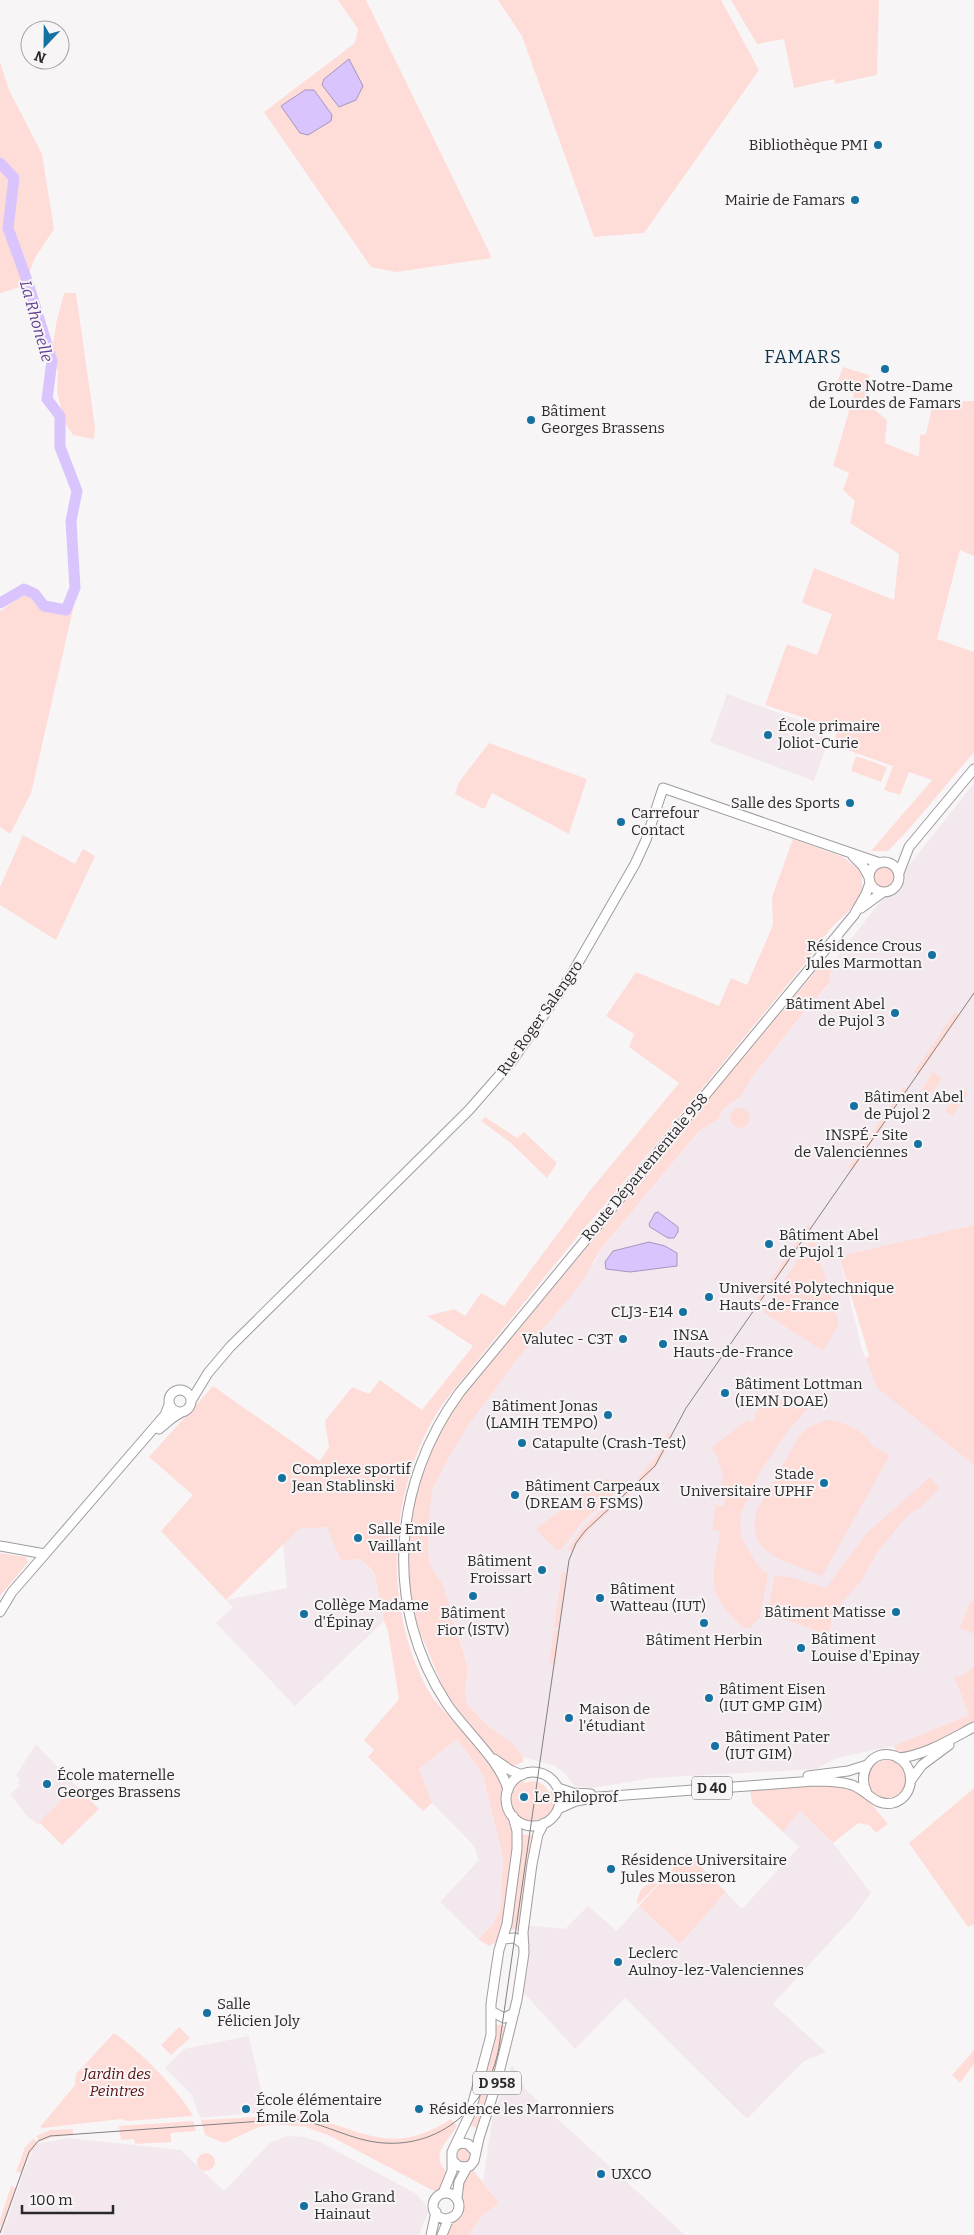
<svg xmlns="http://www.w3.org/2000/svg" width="974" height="2235" font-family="Bitter,serif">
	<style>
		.built { fill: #f3e8ee }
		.green { fill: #feddd9 }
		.water { fill: #d9c4fe; stroke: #a496be }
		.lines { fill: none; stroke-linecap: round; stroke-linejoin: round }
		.river { stroke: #d9c4fe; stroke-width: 11 }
		.secondary-casing { stroke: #9f9c9e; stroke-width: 11 }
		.primary-casing { stroke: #9f9c9e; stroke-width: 11 }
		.secondary { stroke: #fff; stroke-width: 9 }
		.primary { stroke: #fff; stroke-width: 9 }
		.tram { stroke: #828081; stroke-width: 1 }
		.poi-dot { fill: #1571a0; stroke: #f8f5f7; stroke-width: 2 }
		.labels { text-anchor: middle; stroke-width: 4; stroke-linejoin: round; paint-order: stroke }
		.shield { fill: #f8f5f7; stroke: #686667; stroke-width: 1 }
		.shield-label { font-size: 14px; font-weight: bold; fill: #2a2929 }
		.poi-label { font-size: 15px; fill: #2a2929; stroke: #f8f5f7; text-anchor: start }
		.street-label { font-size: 15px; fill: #2a2929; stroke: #f8f5f7 }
		.park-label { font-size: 15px; font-style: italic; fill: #560c0c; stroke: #f8f5f7 }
		.water-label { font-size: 16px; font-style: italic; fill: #644092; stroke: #f8f5f7 }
		.quarter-label { font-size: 18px; letter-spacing: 1px; fill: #0d364d; stroke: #f8f5f7 }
	</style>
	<rect width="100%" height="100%" fill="#f8f5f7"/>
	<!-- built -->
	<path class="built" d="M727,694l96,35 3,18 -12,34 -104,-39z
		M974,783v442l-135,31 23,93 14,36 98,80v221l-13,9 8,20 -76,31 -56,12 -21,11 -163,9 -62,10 -17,-2 -9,-13 -12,-8 -30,-8 -11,-13 -25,-19 -20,-21 -2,-15 3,-21 -17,-59 -21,-44 -2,-14 2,-44 3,-19 16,-31 20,-33 49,-66 76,-95 6,-13 100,-120 17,-10 7,-12 17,-12 11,-19 56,-70 21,-22 3,-22z
		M327,1526l14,35 19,-2 14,14 10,48 -89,85 -79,-83 17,-16 -7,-7 61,-12 -4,-45 16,-14z
		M457,1739l26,36 20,82 -3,53 -7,14 -15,15 -38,-37 39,-42 -5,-14 -42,-43 -13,-34z
		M36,1744l40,42 -38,39 -12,-10 -16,-21 10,-9 -2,-2 2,-3 -4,-5z
		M800,1811l33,32 38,50 -16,22 -82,89 53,48 -22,9 -57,58 -122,-121 -50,51 -54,-59 4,-65 40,4 23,-23 29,25 22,-25 41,38 46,-52 16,17 57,-62 -16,-15z
		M249,2036l17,76 -66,6 -8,-23 -27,-27 19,-19z
		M512,2065l14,25 159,145h-217l14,-19 17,-13 -16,-21 10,-67z
		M287,2136l17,1 16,5 95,51 10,10 3,9 -9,23h-417l21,-62 13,-29 32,-6 113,12 43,41 46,-48z"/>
	<!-- green -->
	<path class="green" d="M338,0h28l126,258 -96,14 -25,-5 -107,-155 91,-69 3,-14z
		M498,0h223l38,70 -115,163 -50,4 -72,-201z
		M731,0h148l-2,75 -42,9 -1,-5 -40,9 -10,-49 -27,5z
		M0,62l9,28 33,64 12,75 -19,29 -11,28 -24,7z
		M64,293h12l19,134 -1,12 -21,-4 -8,-12 -8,-31 1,-20 -6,-20 4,-28z
		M843,367l26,8 -4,22 7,11 15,12 -2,23 34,14 1,-22 6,-1 7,-31h30v-2h11v155l-14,-6 -23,89 37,13v100l-65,77 -21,22h-17l61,-71 -23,-8 -9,23 -16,-5 9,-24 -60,-21 5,-16 -73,-24 22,-61 30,11 15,-41 -30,-11 12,-35 80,32 5,-46 -49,-31 5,-22 -12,-11 6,-17 -16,-7 21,-72 -17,-11z
		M26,593l32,12h16l-43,188 -21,41 -10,-7v-216z
		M489,743l98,36 -18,55 -77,-41 -7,15h-3l-27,-14 4,-12z
		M856,756l31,11 -6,15 -30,-11z
		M23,835l52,29 8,-15 12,7 -39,84 -56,-35v-18z
		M793,839l50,18 14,11 5,8v12l-3,10 -9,12 -19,18 -29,39 -144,175 -81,95 -121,150c-6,8 -13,16 -18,24 -51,83 -56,200 -7,284 8,13 20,22 30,34 14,18 27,36 42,53l-1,25 11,17 2,15 -9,82 -8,20 -9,5 -11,-7 15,-15 7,-14 3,-53 -20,-82 -26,-36 -38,30 13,34 -9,8 -55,-54 6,-7 -10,-10 35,-41 -11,-68 -4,-10 -10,-49 -14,-13 -19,2 -14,-34 -28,2 -73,71 -65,-69 32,-36 -44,-38 64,-71 107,75 9,-14 -4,-26 27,-34 17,7 11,-14 42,30 51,-64 -46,-30 27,-7 11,7 16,-23 23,13 84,-113 91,-110 -50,-36 5,-13 -28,-18 30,-44 83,34 12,-28 16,7 26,-60 -1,-28z
		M873 877a11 11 0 1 1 22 0a11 11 0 1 1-22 0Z
		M826,959l6,4 -3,21 -21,23 -56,70 -11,19 -17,12 -7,12 -18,11 -99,119 -19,34 -63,74 -49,66 -20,33 -16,31 -3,19 -2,44 2,14 13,20 25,83 -3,21 2,15 20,21 26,19 10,13v5l-11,5 -16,-11 -24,-24 -24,-32 -30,-73 -9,-42 -1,-33 5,-47 10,-35 12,-33 34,-49 140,-167 96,-119z
		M955,1012l5,4 -41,59 -5,-3z
		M933,1072l9,6 -11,17 -9,-6z
		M904,1087l4,3 -55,80 -5,-3z
		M960,1088l8,5 -16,23 -7,-5z
		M730 1118a10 10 0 1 1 20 0a10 10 0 1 1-20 0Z
		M485,1117l32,21 7,-6 33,31 -10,15 -36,-35 -30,-22z
		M808,1225l4,3 -59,86 -4,-3z
		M974,1225v240l-95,-76 -3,-4 -10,-26 3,-4 -30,-99z
		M813,1237l26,87 -16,27 -60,-39z
		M811,1393l6,6 -28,30 -29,43 -20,44 1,21 15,26 7,8 5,2 -8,44 -10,11h-7c-42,-42 -29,-47 -23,-97l-8,-2 4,-24 8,1 1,-4 -4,-21 3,-1 -7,-24 -6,-8 36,-28 6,2 2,-3 -1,-3 7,-10 22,-6 15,10z
		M826,1420l11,1 17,7 14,10 4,8 18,9 -68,121c-30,-14 -79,-19 -65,-66l43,-75 7,-7z
		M668,1432l5,4c-8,18 -17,33 -31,46l-4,-4 21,-25z
		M930,1477l9,11 -19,20 -10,5 -32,38 -17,30 -18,20 -11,17 -3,17 -62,-22 8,-37 15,1 36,11 40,-54z
		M602,1479l26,2 -45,40 -22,29h-5l-20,-21z
		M634,1481l4,4 -48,44 -17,22 -5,-1 14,-22z
		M0,1553l26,4 2,5 -28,34z
		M562,1572l5,1 -8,55 -5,-1z
		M971,1601l3,1v32l-14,-6z
		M554,1630l5,1 -3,33 -7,-1z
		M974,1667v54c-21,14 -50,32 -76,31l-5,-6 76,-31 -8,-20 10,-7 -10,6 -7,-17 7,-1z
		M868 1779a19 19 0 1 1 38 0a19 19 0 1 1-38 0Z
		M522,1780l3,3c11,-4 18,-1 24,9l5,-1c9,35 -42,40 -43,9 0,-9 4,-15 11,-20z
		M808,1783c19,2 44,3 59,17 8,7 14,16 21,24l-12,9 -7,-8 -11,-2 -25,20 -33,-32 -17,21 -31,-29 -2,-14z
		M76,1786l23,23 -37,36 -23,-23z
		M974,1788v136l-6,3 -59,-84z
		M520,1834l16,2 -14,94 -15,-1z
		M687,1853l39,39 -46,52 -41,-38z
		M652,1882l6,2 -21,21c0,-11 4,-18 15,-23z
		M494,2024l14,2 -28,103 -13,-4z
		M179,2027l11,11 -19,17 -10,-10z
		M114,2033c24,16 66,58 79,83l-65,5 -7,-2 -78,9 -3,-1 35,-42 1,-11z
		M974,2050v14l-14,19 -8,-8z
		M296,2115c61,9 91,46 155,4l6,6c-7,16 -30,29 -9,48l-6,15 -7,3 -5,-2 -102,-54 -22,-8 -32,-3 -15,3 -35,16 -19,-8 -4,-15z
		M193,2121l3,10 -25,2v9l-36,2 -1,-5 -13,1 -2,-14z
		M73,2129v6l-20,2 -13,5 -4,-6 14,-6z
		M34,2138l4,6 -8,10 -8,19 -6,-1 9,-25z
		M456 2155a8 8 0 1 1 16 0a8 8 0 1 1-16 0Z
		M197 2162a9 9 0 1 1 18 0a9 9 0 1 1-18 0Z
		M471,2170l3,1 25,32 -17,13 -14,19h-21l2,-9 13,-15 -3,-18 9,-21z
		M11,2186l6,2 -16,46 -1,-14z"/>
	<!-- water -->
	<path class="water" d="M349,59l14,27 -7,14 -17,7 -17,-22 2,-6z
		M305,90h9l18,25 -1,6 -23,14 -8,-2 -19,-27z
		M658,1212l20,15v5l-4,6h-6l-18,-11 -1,-3 6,-11z
		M649,1242l16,4 12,7v13l-47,6 -24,-3 -1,-7 8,-11z"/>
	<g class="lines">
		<!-- river -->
		<path class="river" d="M0,163l14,15 -6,50 21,58 23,75 -5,38 13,17v31l17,44 -6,30 4,67 -9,22 -22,-4 -9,-12 -11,-5 -24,14"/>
		<defs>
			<path id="secondary" d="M853,856l10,10 6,11
				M869 877a15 15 0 1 1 30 0a15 15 0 1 1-30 0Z
				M899,873l10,-26 65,-78
				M861,908l22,-16
				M169 1401a11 11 0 1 1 22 0a11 11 0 1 1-22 0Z
				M191,1401l17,-28 22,-26 239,-237 43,-49 58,-84 65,-113 11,-24 17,-52 217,75
				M159,1429l13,-11 10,-6
				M0,1546l45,8
				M0,1612l12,-20 21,-24 132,-153 4,-10
				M494,1759l16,11 12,5
				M508,1790c-6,-27 -44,-61 -61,-86 -64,-97 -55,-220 13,-312l394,-477 12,-21 4,-11"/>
			<path id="primary" d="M898,1758c26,-2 53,-19 76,-31
				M506 1799a27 27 0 1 1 54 0a27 27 0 1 1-54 0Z
				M808,1776l40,-5 19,-6
				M911,1780l11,-15 27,-20
				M558,1788l15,5 18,1
				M558,1809l18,-8 23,-4 215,-16c12,0 26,0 38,4 15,5 23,22 41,18 22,-6 24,-38 2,-47 -23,-8 -39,17 -28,37
				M503,1939l12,-1 9,7
				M491,2011l13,7 10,-5
				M455,2146l6,-3 7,1 8,8
				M453,2161l5,5 6,1 6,-1 4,-5 5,-23 17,-53 21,-85 7,-47 -1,-21 9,-68 6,-30 6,-11
				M443,2193l9,-22v-19l18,-38 21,-79v-31l5,-35 3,-19 8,-26 10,-75v-18l-4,-15
				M433 2206a13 13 0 1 1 26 0a13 13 0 1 1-26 0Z
				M457,2198l2,-16 8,-15
				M431,2235l5,-23
				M442,2235l7,-17"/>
		</defs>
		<!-- secondary casing -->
		<use href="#secondary" class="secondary-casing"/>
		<!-- primary casing -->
		<use href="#primary" class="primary-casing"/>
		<!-- secondary -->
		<use href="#secondary" class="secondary"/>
		<!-- primary -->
		<use href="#primary" class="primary"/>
		<!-- tram -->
		<path class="tram" d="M0,2233l29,-81 9,-11 12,-5 241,-17c27,2 52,17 78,22 65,13 119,-31 130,-94l70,-487 7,-17 9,-12 70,-65 31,-58 288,-415"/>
	</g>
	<!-- markers -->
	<g class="poi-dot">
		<circle cx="878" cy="145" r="5"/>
		<circle cx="855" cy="200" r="5"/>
		<circle cx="885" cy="369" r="5"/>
		<circle cx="531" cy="420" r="5"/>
		<circle cx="768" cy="735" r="5"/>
		<circle cx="850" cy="803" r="5"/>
		<circle cx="621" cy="822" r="5"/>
		<circle cx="932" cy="955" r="5"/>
		<circle cx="895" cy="1013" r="5"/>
		<circle cx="854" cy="1106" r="5"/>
		<circle cx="918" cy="1144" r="5"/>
		<circle cx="769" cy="1244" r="5"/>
		<circle cx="709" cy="1297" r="5"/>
		<circle cx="683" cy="1312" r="5"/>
		<circle cx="623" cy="1339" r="5"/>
		<circle cx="663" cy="1344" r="5"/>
		<circle cx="725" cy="1393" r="5"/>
		<circle cx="608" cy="1415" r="5"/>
		<circle cx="522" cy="1443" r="5"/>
		<circle cx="282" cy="1478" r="5"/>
		<circle cx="824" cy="1483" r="5"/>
		<circle cx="515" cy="1495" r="5"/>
		<circle cx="358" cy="1538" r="5"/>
		<circle cx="542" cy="1570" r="5"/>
		<circle cx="473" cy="1596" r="5"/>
		<circle cx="600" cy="1598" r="5"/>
		<circle cx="896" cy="1612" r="5"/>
		<circle cx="304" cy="1614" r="5"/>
		<circle cx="704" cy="1623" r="5"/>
		<circle cx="801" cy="1648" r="5"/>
		<circle cx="709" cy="1698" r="5"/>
		<circle cx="569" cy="1718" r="5"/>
		<circle cx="715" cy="1746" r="5"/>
		<circle cx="47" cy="1784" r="5"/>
		<circle cx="524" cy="1797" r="5"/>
		<circle cx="611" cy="1869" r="5"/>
		<circle cx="618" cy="1962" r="5"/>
		<circle cx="207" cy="2013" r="5"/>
		<circle cx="246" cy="2109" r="5"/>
		<circle cx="419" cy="2109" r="5"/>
		<circle cx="601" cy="2174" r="5"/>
		<circle cx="304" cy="2206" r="5"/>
	</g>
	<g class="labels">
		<!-- shield labels -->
		<g class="shield">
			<rect x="692" y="1776.5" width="40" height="23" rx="4"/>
			<rect x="473" y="2071.5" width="48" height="23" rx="4"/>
		</g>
		<g class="shield-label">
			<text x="712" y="1793">D 40</text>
			<text x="497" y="2088">D 958</text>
		</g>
		<!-- poi labels -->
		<g class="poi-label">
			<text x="868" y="150" text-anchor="end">Bibliothèque PMI</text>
			<text x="845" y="205" text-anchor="end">Mairie de Famars</text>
			<text x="885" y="391" text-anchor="middle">Grotte Notre-Dame<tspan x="885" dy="17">de Lourdes de Famars</tspan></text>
			<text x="541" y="416">Bâtiment<tspan x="541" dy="17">Georges Brassens</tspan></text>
			<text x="778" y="731">École primaire<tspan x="778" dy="17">Joliot-Curie</tspan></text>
			<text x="840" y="808" text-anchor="end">Salle des Sports</text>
			<text x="631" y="818">Carrefour<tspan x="631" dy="17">Contact</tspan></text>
			<text x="922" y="951" text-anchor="end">Résidence Crous<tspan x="922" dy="17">Jules Marmottan</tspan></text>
			<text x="885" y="1009" text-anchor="end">Bâtiment Abel<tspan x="885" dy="17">de Pujol 3</tspan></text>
			<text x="864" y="1102">Bâtiment Abel<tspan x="864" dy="17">de Pujol 2</tspan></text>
			<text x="908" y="1140" text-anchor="end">INSPÉ - Site<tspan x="908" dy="17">de Valenciennes</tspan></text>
			<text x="779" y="1240">Bâtiment Abel<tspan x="779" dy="17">de Pujol 1</tspan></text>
			<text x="719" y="1293">Université Polytechnique<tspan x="719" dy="17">Hauts-de-France</tspan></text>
			<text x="673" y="1317" text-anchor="end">CLJ3-E14</text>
			<text x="673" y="1340">INSA<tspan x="673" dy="17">Hauts-de-France</tspan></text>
			<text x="613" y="1344" text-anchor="end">Valutec - C3T</text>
			<text x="735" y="1389">Bâtiment Lottman<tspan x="735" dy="17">(IEMN DOAE)</tspan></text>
			<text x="598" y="1411" text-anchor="end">Bâtiment Jonas<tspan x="598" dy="17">(LAMIH TEMPO)</tspan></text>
			<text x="532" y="1448">Catapulte (Crash-Test)</text>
			<text x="292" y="1474">Complexe sportif<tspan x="292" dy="17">Jean Stablinski</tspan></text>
			<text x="814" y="1479" text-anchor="end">Stade<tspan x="814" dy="17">Universitaire UPHF</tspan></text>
			<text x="525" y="1491">Bâtiment Carpeaux<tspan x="525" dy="17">(DREAM &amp; FSMS)</tspan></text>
			<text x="368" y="1534">Salle Emile<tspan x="368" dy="17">Vaillant</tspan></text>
			<text x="532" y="1566" text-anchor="end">Bâtiment<tspan x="532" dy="17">Froissart</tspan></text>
			<text x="610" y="1594">Bâtiment<tspan x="610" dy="17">Watteau (IUT)</tspan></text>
			<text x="314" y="1610">Collège Madame<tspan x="314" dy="17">d'Épinay</tspan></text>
			<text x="886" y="1617" text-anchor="end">Bâtiment Matisse</text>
			<text x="473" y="1618" text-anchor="middle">Bâtiment<tspan x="473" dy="17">Fior (ISTV)</tspan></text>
			<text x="811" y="1644">Bâtiment<tspan x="811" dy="17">Louise d'Epinay</tspan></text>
			<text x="704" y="1645" text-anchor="middle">Bâtiment Herbin</text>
			<text x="719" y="1694">Bâtiment Eisen<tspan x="719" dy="17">(IUT GMP GIM)</tspan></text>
			<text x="579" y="1714">Maison de<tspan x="579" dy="17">l'étudiant</tspan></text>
			<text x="725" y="1742">Bâtiment Pater<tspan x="725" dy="17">(IUT GIM)</tspan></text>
			<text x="57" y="1780">École maternelle<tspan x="57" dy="17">Georges Brassens</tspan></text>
			<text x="534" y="1802">Le Philoprof</text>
			<text x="621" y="1865">Résidence Universitaire<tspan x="621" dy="17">Jules Mousseron</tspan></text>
			<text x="628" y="1958">Leclerc<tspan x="628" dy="17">Aulnoy-lez-Valenciennes</tspan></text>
			<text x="217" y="2009">Salle<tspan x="217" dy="17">Félicien Joly</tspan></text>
			<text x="256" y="2105">École élémentaire<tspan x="256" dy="17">Émile Zola</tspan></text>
			<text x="429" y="2114">Résidence les Marronniers</text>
			<text x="611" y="2179">UXCO</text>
			<text x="314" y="2202">Laho Grand<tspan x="314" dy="17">Hainaut</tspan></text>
		</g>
		<!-- street labels -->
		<g class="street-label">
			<text transform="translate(540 1018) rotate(-55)" y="5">Rue Roger Salengro</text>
			<text transform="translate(645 1167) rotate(-50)" y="5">Route Départementale 958</text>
		</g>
		<!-- park labels -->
		<g class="park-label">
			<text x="117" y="2079">Jardin des<tspan x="117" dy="17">Peintres</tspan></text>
		</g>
		<!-- water labels -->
		<g class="water-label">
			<text transform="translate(37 321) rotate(74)" y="6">La Rhonelle</text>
		</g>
		<!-- quarter labels -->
		<g class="quarter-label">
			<text x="803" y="363">FAMARS</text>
		</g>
	</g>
	<!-- north arrow -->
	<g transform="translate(45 45) rotate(202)"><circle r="24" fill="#f8f5f7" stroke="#a6a3a5"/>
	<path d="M0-4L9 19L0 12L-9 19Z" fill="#1571a0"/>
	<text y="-8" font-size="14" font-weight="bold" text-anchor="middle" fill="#2a2929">N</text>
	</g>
	<!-- scale -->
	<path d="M22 2205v8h91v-8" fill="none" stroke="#2a2929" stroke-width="2.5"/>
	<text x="30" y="2205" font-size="15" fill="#2a2929" stroke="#f8f5f7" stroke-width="4" paint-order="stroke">100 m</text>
</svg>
